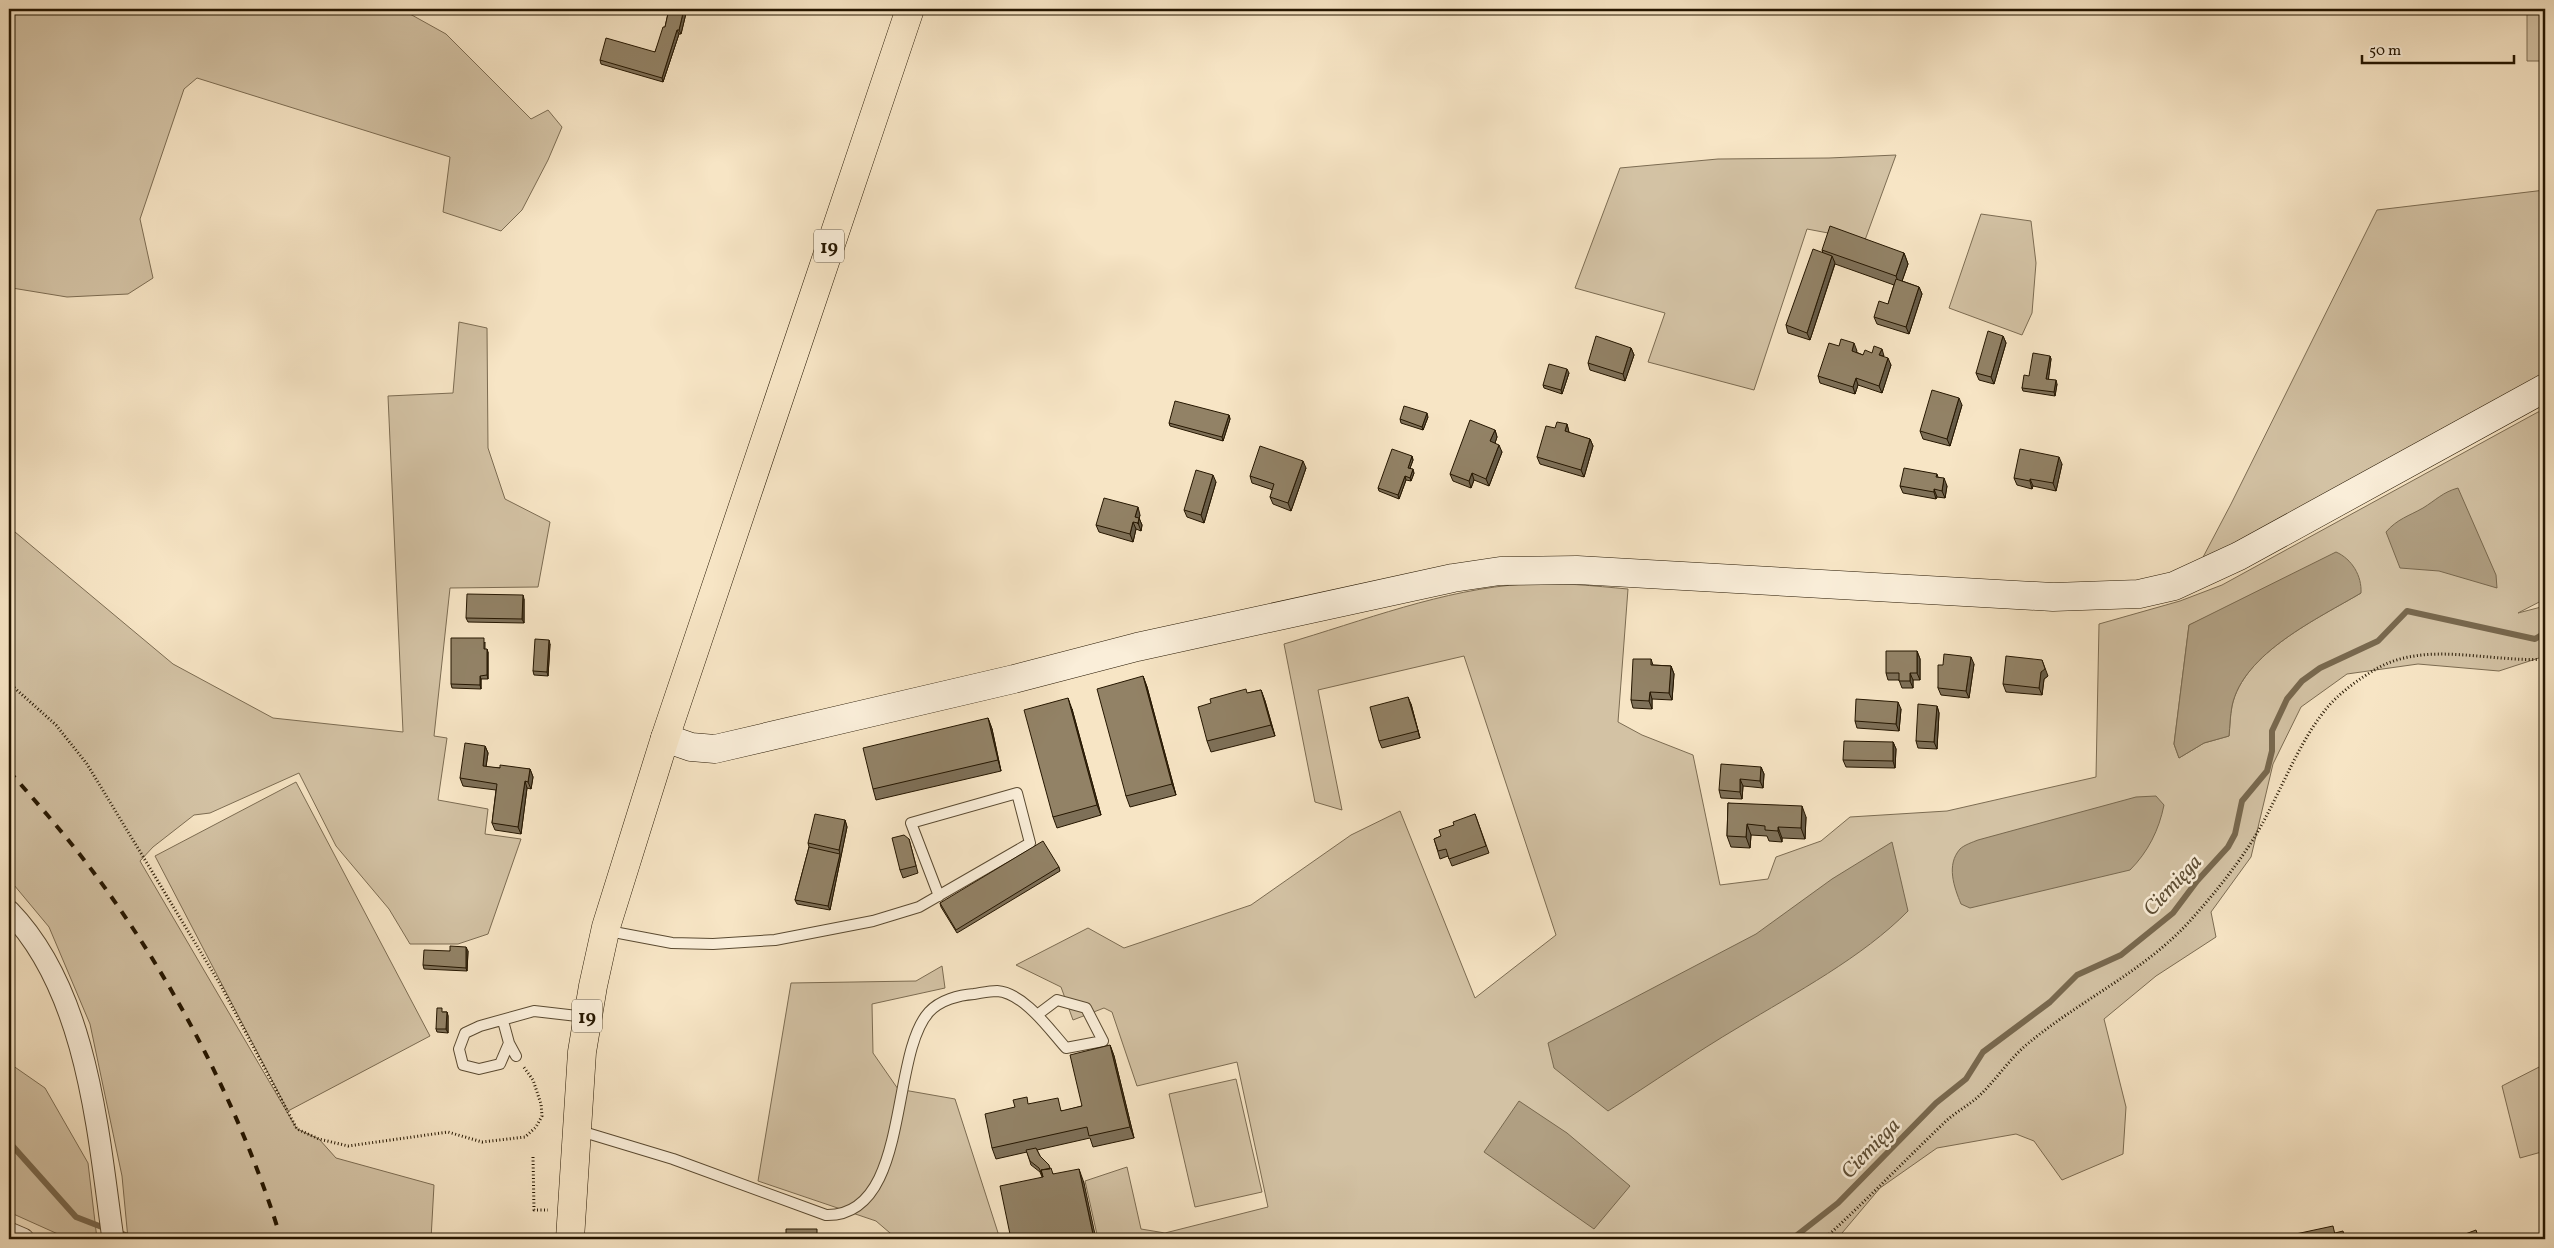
<svg xmlns="http://www.w3.org/2000/svg" width="2554" height="1248" font-family="Vollkorn,serif">
	<style>
		.green { fill: #d3c2a4; stroke: #7c6c52; fill-rule: evenodd }
		.water { fill: #b09f82; stroke: #78684e }
		.lines { fill: none; stroke-linecap: round; stroke-linejoin: round }
		.stream { stroke: #78684e; stroke-width: 6 }
		.lane-casing { stroke: #5a4a31; stroke-width: 12 }
		.street-casing { stroke: #5a4a31; stroke-width: 23 }
		.secondary-casing { stroke: #251600; stroke-width: 29 }
		.highway-casing { stroke: #251600; stroke-width: 29 }
		.path { stroke: #251600; stroke-width: 3; stroke-dasharray: 1 2.5; stroke-linecap: butt }
		.lane { stroke: #faeed9; stroke-width: 10 }
		.street { stroke: #faeed9; stroke-width: 21 }
		.secondary { stroke: #faeed9; stroke-width: 28 }
		.highway { stroke: #f7e5c5; stroke-width: 28 }
		.rail { stroke: #251600; stroke-width: 4; stroke-dasharray: 9 9; stroke-linecap: butt }
		.wall { fill: #7e7058; stroke: #251600 }
		.shaded-wall { fill: #665b47; stroke: #251600 }
		.building { fill: #928266; stroke: #251600 }
		.labels { text-anchor: middle; stroke-width: 5; stroke-linejoin: round; paint-order: stroke }
		.shield { fill: #faeed9; stroke: #655741; stroke-width: 1 }
		.shield-label { font-size: 19px; font-weight: bold; fill: #251600 }
		.water-label { font-size: 21px; font-style: italic; fill: #5d4d34; stroke: #faeed9 }
	</style>
	<rect width="100%" height="100%" fill="#f7e5c5"/>
	<filter id="stains"><feTurbulence type="fractalNoise" baseFrequency=".004" numOctaves="4"/><feColorMatrix values="0 0 0 0 .2 0 0 0 0 .09 0 0 0 0 .02 0 0 0 .5 -.17"/></filter>
	<radialGradient id="worn" r=".72"><stop offset=".6" stop-color="#630" stop-opacity="0"/><stop offset="1" stop-color="#630" stop-opacity=".3"/></radialGradient>
	<!-- green -->
	<path class="green" d="M9,9h392l45,25 85,85 17,-9 14,17 -14,33 -26,50 -21,21 -58,-19 7,-55 -253,-79 -13,11 -44,130 13,59 -25,16 -61,3 -55,-9 -3,5z
		M2527,9h18v52h-18z
		M1896,155l-31,85 -58,-11 -53,161 -106,-28 17,-49 -90,-25 45,-120 98,-9 111,-1z
		M2545,190v185l-344,186 30,-57 146,-294z
		M1981,214l50,7 5,42 -4,50 -10,22 -73,-27z
		M459,322l28,6 1,120 17,51 45,23 -12,65 -88,1 -16,148 13,2 -9,62 50,9 -3,25 36,5 -33,95 -30,10h-48l-21,-35 -53,-63 -37,-73 -89,40 -16,2 -41,32 -13,14 157,268 22,10 17,19 98,27 -3,54h-303l-6,-63 -32,-152 -41,-97 -40,-48v-352l164,137 100,54 130,14 -15,-336 65,-3z
		M2545,411v188l-27,14 27,-7v50l-46,15 -81,-7 -71,10 -46,33 -28,57 -22,93 -40,55 5,25 -60,39 -52,43 22,88 -3,47 -61,26 -28,-39 -18,-7 -79,14 -57,40 -43,51h-739l-13,-58 42,-14 14,62 24,4 103,-26 -31,-145 -100,24 -25,-74 -8,-4 -31,12 -12,-33 -45,-22 72,-37 36,20 127,-43 100,-70 49,-24 75,187 81,-63 -92,-279 -146,34 24,120 -27,-8 -31,-158c79,-23 159,-55 241,-60 34,-2 69,2 103,5l-10,133 24,13 51,20 27,130 48,-6 8,-22 45,-16 29,-24 97,-6 149,-34 3,-153 81,-23 42,-16 316,-173zM2361,593c-42,25 -118,60 -129,113 -2,10 -2,20 -3,30l-25,7 -25,15 -5,-14 15,-119 57,-26z
		M296,782l134,254 -142,75 -133,-255z
		M942,966l3,22 -73,16 1,49 25,36 57,10 45,140h-103l-21,-18 -118,-40 33,-198 125,-2z
		M9,1063l36,25 43,75 9,76h-28l-60,-27z
		M2545,1064v87l-25,7 -18,-72z
		M1236,1079l26,113 -67,15 -26,-113z"/>
	<!-- water -->
	<path class="water" d="M2458,488l38,87 1,13 -58,-17 -39,-3 -14,-36c11,-13 23,-16 37,-24 13,-8 20,-16 35,-20z
		M2336,552c16,7 26,24 25,41 -42,25 -118,60 -129,113 -2,10 -2,20 -3,30l-25,7 -25,15 -5,-14 15,-119z
		M2156,796l8,9c-5,25 -16,47 -34,65l-160,38 -9,-4c-7,-17 -15,-39 -1,-55 4,-4 13,-7 18,-9l158,-43z
		M1892,842l16,69c-45,46 -113,82 -169,116 -44,26 -87,56 -131,84l-54,-43 -6,-25 208,-109 76,-55z
		M1519,1101l48,32 63,53 -36,43 -110,-77z"/>
	<g class="lines">
		<!-- stream -->
		<path class="stream" d="M9,1142l67,75 31,12
			M117,1232l20,7
			M1792,1239l46,-36 98,-100 30,-24 17,-27 67,-50 27,-27 44,-20 52,-42 24,-32 31,-34 7,-13 7,-33 25,-30 5,-20v-20l15,-32 15,-18 18,-13 58,-27 29,-30 128,28 10,-6"/>
		<defs>
			<path id="lane" d="M607,928l12,5 53,10 41,1 62,-4 98,-19 46,-14 111,-64 -13,-50 -106,30 28,73
				M503,1021l6,22 7,13
				M509,1043l-9,21 -21,5 -16,-4 -4,-16 6,-16 15,-7 54,-15 52,6
				M577,1130l96,29 153,56c85,2 63,-159 103,-203 11,-12 30,-17 45,-18 7,-1 15,-3 23,-3 27,2 52,38 69,57l37,-7 -17,-33 -29,-8 -20,15"/>
			<path id="street" d="M9,911c79,81 89,222 104,328
				M9,1233l14,6"/>
			<path id="secondary" d="M665,738l26,9 24,2 299,-70 123,-32 316,-69 47,-7 77,-1 476,27 86,-3 35,-8 65,-30 306,-168"/>
			<path id="highway" d="M570,1239l12,-187 11,-66 13,-59 59,-189 245,-729"/>
		</defs>
		<!-- lane casing -->
		<use href="#lane" class="lane-casing"/>
		<!-- street casing -->
		<use href="#street" class="street-casing"/>
		<!-- secondary casing -->
		<use href="#secondary" class="secondary-casing"/>
		<!-- highway casing -->
		<use href="#highway" class="highway-casing"/>
		<!-- path -->
		<path class="path" d="M9,683l47,42 31,39 133,220 77,145 22,10 29,7 100,-14 34,10 43,-5 11,-10 6,-11 -1,-12 -8,-24 -10,-14
			M533,1157l1,53h14
			M1824,1239c41,-37 79,-77 120,-116 10,-10 24,-17 35,-27 16,-15 29,-35 46,-50 53,-45 117,-73 164,-124 25,-28 49,-57 68,-89 24,-41 40,-88 69,-124 13,-16 33,-30 50,-40 50,-29 115,-6 169,-10"/>
		<!-- lane -->
		<use href="#lane" class="lane"/>
		<!-- street -->
		<use href="#street" class="street"/>
		<!-- secondary -->
		<use href="#secondary" class="secondary"/>
		<!-- highway -->
		<use href="#highway" class="highway"/>
		<!-- rail -->
		<path class="rail" d="M9,771c29,33 59,67 85,102 80,107 148,238 187,366"/>
	</g>
	<!-- wall -->
	<path class="wall" d="M669,9h18l-6,25h-2l-16,48 -62,-18 -1,-4 55,-8 10,-25z
		M1822,250l82,3 4,11 -6,17 17,6 3,7 -13,40 -32,-10 -3,-7 14,-13 6,-19 -59,-21 -25,76 -22,-7 -2,-8 37,-72z
		M2003,336l3,7 -12,41 -15,-4 -3,-7z
		M1839,346l18,5 -1,1 7,3 21,2 7,8 -9,28 -24,-8 -3,9 -35,-11 -2,-7z
		M1631,348l3,7 -9,26 -35,-11 -2,-7z
		M2050,356l1,3 -3,20 9,5 -2,12 -32,-5 -1,-3 7,-12z
		M1569,373l-7,21 -18,-6 -1,-3z
		M1962,405l-12,41 -27,-7 -3,-8z
		M1229,415l1,4 -7,22 -53,-15 -1,-3z
		M1428,417l-5,13 -22,-7 -1,-4z
		M1567,424l2,9 21,6 3,7 -9,31 -44,-13 -3,-7 18,-29z
		M1495,430l2,7 -2,6 7,9 -13,34 -15,-6 -3,8 -18,-7 -3,-7z
		M1412,456l1,4 -3,8 4,5 -3,8 -5,-1 -7,19 -20,-8 -1,-3z
		M2062,464l-6,27 -23,-5 -1,3 -15,-4 -3,-7z
		M1306,468l-15,43 -18,-7 -3,-7 3,-7 -21,-7 -2,-7z
		M1937,474l1,3 9,9 -2,12 -8,-1 -1,2 -33,-6 -3,-7z
		M1216,482l-12,41 -17,-6 -3,-7z
		M1140,515l-1,3 3,7 -1,6 -5,-2 -3,13 -34,-10 -3,-7z
		M524,599v24l-56,-1 -2,-4z
		M485,642v7l3,3v27h-7v10l-29,-1 -1,-4z
		M550,644l-2,32 -14,-1 -1,-4z
		M1917,651l3,8v21h-7v8h-11l-3,-8h-11l-2,-7z
		M1651,659l2,6 18,1 3,8 -2,26 -20,-1v10l-19,-1 -2,-8z
		M1974,664l-5,34 -28,-3 -3,-7 5,-23z
		M1143,676l4,11 29,108 -46,12 -4,-11z
		M2048,676l-4,3 -2,16 -36,-3 -3,-8z
		M1261,690l4,11 10,35 -64,16 -4,-11 41,-48z
		M1411,704l9,34 -38,10 -3,-7z
		M1937,706l2,7 -2,36 -19,-1 -2,-7z
		M1072,709l29,106 -44,13 -4,-11z
		M1901,709l-2,22 -42,-3 -2,-7z
		M988,718l4,11 9,42 -125,29 -3,-11z
		M1893,742l3,7 -1,19 -49,-1 -3,-7z
		M485,746l3,7 -2,14 14,1 30,1 3,8 -2,12 -4,-1 -6,46 -26,-4 -3,-7 4,-33 -33,-4 -3,-8z
		M1761,767l3,7 -1,14 -20,-2 -1,13 -21,-1 -2,-8z
		M1728,803l78,14 -1,22 -23,-1v4l-13,-1 -2,-5 -16,-1 -1,13 -19,-1 -4,-11z
		M1475,814l14,39 -37,13 -4,-10 -8,3 -6,-20 7,-3 13,-11z
		M845,820l2,7 -17,83 -33,-6 -2,-4 14,-53 -1,-4z
		M909,839l9,34 -15,5 -3,-8z
		M1059,867l1,4 -103,62 -16,-26 -1,-4z
		M450,951h18l-1,20 -43,-2 -1,-4z
		M443,1012h4l1,4v17l-11,-1 -1,-3z
		M1110,1045l4,11 20,82 -41,9 -3,-9 -53,12 3,6 13,18 31,9 -42,-6 -2,-5 -9,-7 -4,-13 -31,7 -4,-11 37,-44 34,7 19,-5z"/>
	<!-- shaded-wall -->
	<path class="shaded-wall" d="M684,9h3l-6,25 -2,-4z
		M677,30l2,4 -16,48 -1,-4z
		M1904,253l4,11 -8,23 -4,-11z
		M1832,256l3,7 -25,77 -3,-7z
		M1919,287l3,7 -13,40 -3,-7z
		M2003,336l3,7 -12,41 -3,-7z
		M1854,343l3,8 -3,7 -2,-7z
		M1631,348l3,7 -9,26 -2,-7z
		M1882,349l2,7 -5,-1z
		M2050,356l1,3 -3,24 -2,-4z
		M1888,358l3,7 -9,28 -3,-7z
		M1567,369l2,4 -7,21 -1,-4z
		M1856,378l2,7 -3,9 -2,-7z
		M2056,380l1,4 -2,12 -1,-4z
		M1959,398l3,7 -12,41 -3,-7z
		M1427,413l1,4 -5,13 -1,-3z
		M1229,415l1,4 -7,22 -1,-4z
		M1567,424l2,8 -2,7 -2,-8z
		M1495,430l2,7 -4,12 -3,-8z
		M1590,439l3,7 -9,31 -3,-7z
		M1499,445l3,7 -13,34 -3,-7z
		M1412,456l1,4 -4,11 -1,-3z
		M2059,457l3,7 -6,27 -3,-8z
		M1303,461l3,7 -15,43 -3,-8z
		M1413,469l1,4 -3,8 -1,-3z
		M1472,473l2,7 -3,8 -2,-7z
		M1213,475l3,7 -12,41 -3,-8z
		M1405,476l1,4 -7,19 -1,-4z
		M1944,478l3,8 -2,12 -3,-7z
		M2030,479l3,7 -1,3 -2,-8z
		M1934,489l3,8 -1,2 -2,-7z
		M1138,507l2,8 -2,9 -3,-7z
		M1139,518l3,7 -1,6 -3,-8z
		M1133,522l3,7 -3,13 -3,-8z
		M523,595l1,4v24l-2,-4z
		M549,640l1,4 -2,32 -1,-4z
		M487,649l1,3v27l-1,-4z
		M1917,651l3,8v21l-3,-7z
		M1971,657l3,7 -5,34 -3,-7z
		M2042,660l6,16 -4,3 -2,16 -3,-7z
		M1671,666l3,8 -2,26 -3,-7z
		M1910,673l3,7v8l-3,-7z
		M480,676l1,3v10l-1,-4z
		M1143,676l4,11 29,108 -4,-11z
		M1261,690l4,11 10,35 -4,-11z
		M1650,692l2,7v10l-3,-8z
		M1408,697l3,7 9,34 -2,-7z
		M1068,698l4,11 29,106 -4,-10z
		M1898,702l3,7 -2,22 -3,-7z
		M1937,706l2,7 -2,36 -3,-7z
		M988,718l4,11 9,42 -3,-11z
		M1893,742l3,7 -1,19 -2,-7z
		M485,746l3,7 -3,20 -2,-7z
		M1761,767l3,7 -1,14 -3,-7z
		M530,769l3,8 -2,12 -3,-7z
		M1740,779l3,7 -1,13 -2,-7z
		M525,781l2,7 -6,46 -3,-7z
		M1802,806l4,11 -1,22 -4,-11z
		M845,820l2,7 -17,83 -2,-4 12,-52 -1,-4z
		M1747,824l4,11 -1,13 -4,-11z
		M1778,827l4,11v4l-4,-11z
		M466,947l2,4 -1,20 -1,-3z
		M447,1012l1,4v17l-2,-4z
		M1110,1045l4,11 20,82 -4,-11z
		M1079,1169l5,14 12,56h-2z"/>
	<!-- building -->
	<path class="building" d="M669,9h15l-5,21h-2l-15,48 -62,-18 6,-22 49,14 8,-25h2z
		M1830,226l74,27 -8,23 -74,-26z
		M1813,249l19,7 -25,77 -21,-8z
		M1896,279l23,8 -13,40 -32,-10 5,-16 9,3z
		M1988,331l15,5 -12,41 -15,-4z
		M1596,336l35,12 -8,26 -35,-11z
		M1841,339l13,4 -2,8 11,4 2,-5 7,3 2,-7 8,3 -3,6 9,3 -9,28 -23,-8 -3,9 -35,-11 11,-33 10,3z
		M2033,353l17,3 -4,23 10,1 -2,12 -32,-4 2,-13 5,1z
		M1549,364l18,5 -6,21 -18,-5z
		M1932,390l27,8 -12,41 -27,-8z
		M1175,401l54,14 -7,22 -53,-14z
		M1404,406l23,7 -5,14 -22,-8z
		M1470,420l25,10 -5,11 9,4 -13,34 -14,-6 -3,8 -19,-7z
		M1557,422l10,2 -2,7 25,8 -9,31 -44,-13 9,-31 9,2z
		M1260,446l43,15 -15,42 -18,-6 4,-13 -24,-8z
		M1392,449l20,7 -4,12 5,1 -3,9 -5,-2 -7,19 -20,-7z
		M2020,449l39,8 -6,26 -23,-4v2l-16,-3z
		M1904,468l33,6 -1,3 8,1 -2,13 -8,-2v3l-34,-6z
		M1196,470l17,5 -12,40 -17,-5z
		M1104,498l34,9 -3,10 4,1 -1,5 -5,-1 -3,12 -34,-9z
		M467,594l56,1 -1,24 -56,-1z
		M451,638h33v11h3v26l-7,1v9l-29,-1z
		M535,639l14,1 -2,32 -14,-1z
		M1886,651h31v22h-7v8h-11v-8h-13z
		M1944,654l27,3 -5,34 -28,-3v-23h5z
		M2006,656l36,4 3,9 -4,3 -2,16 -36,-4z
		M1633,659h18v6l20,1 -2,27 -19,-1 -1,9 -18,-1z
		M1143,676l29,108 -46,12 -29,-107z
		M1246,689l1,4 14,-3 10,35 -64,16 -9,-34 13,-4 -1,-4z
		M1408,697l10,34 -39,10 -9,-34z
		M1068,698l29,107 -44,12 -29,-107z
		M1856,699l42,3 -2,22 -41,-3z
		M1918,704l19,2 -3,36 -18,-1z
		M988,718l10,42 -125,29 -10,-41z
		M1844,741l49,1v19l-50,-1z
		M465,743l20,3 -2,20 17,2v-3l30,4 -2,13 -3,-1 -7,46 -26,-4 5,-39 -37,-6z
		M1721,764l40,3 -1,14 -20,-2v13l-21,-2z
		M1728,803l74,3 -1,22 -23,-1v4l-13,-1v-4l-18,-2 -1,13 -19,-1z
		M815,814l30,6 -6,30 -31,-7z
		M1475,814l11,32 -37,13 -3,-10 -8,2 -4,-12 7,-3 -2,-6 15,-5 -1,-3z
		M904,835l5,4 7,27 -16,4 -8,-32z
		M1043,841l16,26 -103,63 -16,-27z
		M809,847l31,7 -12,52 -33,-6z
		M450,946l16,1v21l-43,-3 1,-15 26,1z
		M437,1008h5v4h5l-1,17h-10z
		M1110,1045l20,82 -41,9 -2,-9 -95,21 -7,-34 30,-7 -2,-7 14,-3 1,7 30,-6 3,13 21,-5 -12,-51z
		M1036,1148l4,8 9,9 1,4 -9,1 2,7 -4,-9 -9,-7 -4,-11z
		M1051,1168l2,6 26,-5 15,70h-83l-11,-53 43,-9 -2,-7z
		M2333,1226l3,13h-44l-1,-4z
		M786,1229h31v7l11,-1v4h-42z
		M2476,1230l3,9h-27z
		M2343,1231l2,8h-9l-1,-6z"/>
	<g class="labels">
		<!-- shield labels -->
		<g class="shield">
			<rect x="814" y="229.5" width="30" height="33" rx="4"/>
			<rect x="572" y="999.5" width="30" height="33" rx="4"/>
		</g>
		<g class="shield-label">
			<text x="829" y="253">19</text>
			<text x="587" y="1023">19</text>
		</g>
		<!-- water labels -->
		<g class="water-label">
			<text transform="translate(2172 885) rotate(-47)" y="7">Ciemięga</text>
			<text transform="translate(1870 1148) rotate(-46)" y="7">Ciemięga</text>
		</g>
	</g>
	<!-- margin -->
	<rect width="2554" height="1248" fill="none" stroke="#f7e5c5" stroke-width="30"/>
	<rect x="10" y="10" width="2534" height="1228" fill="none" stroke="#251600" stroke-width="2.5"/>
	<rect x="15" y="15" width="2524" height="1218" fill="none" stroke="#251600"/>
	<!-- scale -->
	<path d="M2362 55v8h152v-8" fill="none" stroke="#251600" stroke-width="2.5"/>
	<text x="2369" y="55" font-size="15" fill="#251600" stroke="#faeed9" stroke-width="4" paint-order="stroke">50 m</text>
	<rect width="100%" height="100%" filter="url(#stains)"/>
	<rect width="100%" height="100%" fill="url(#worn)"/>
</svg>
